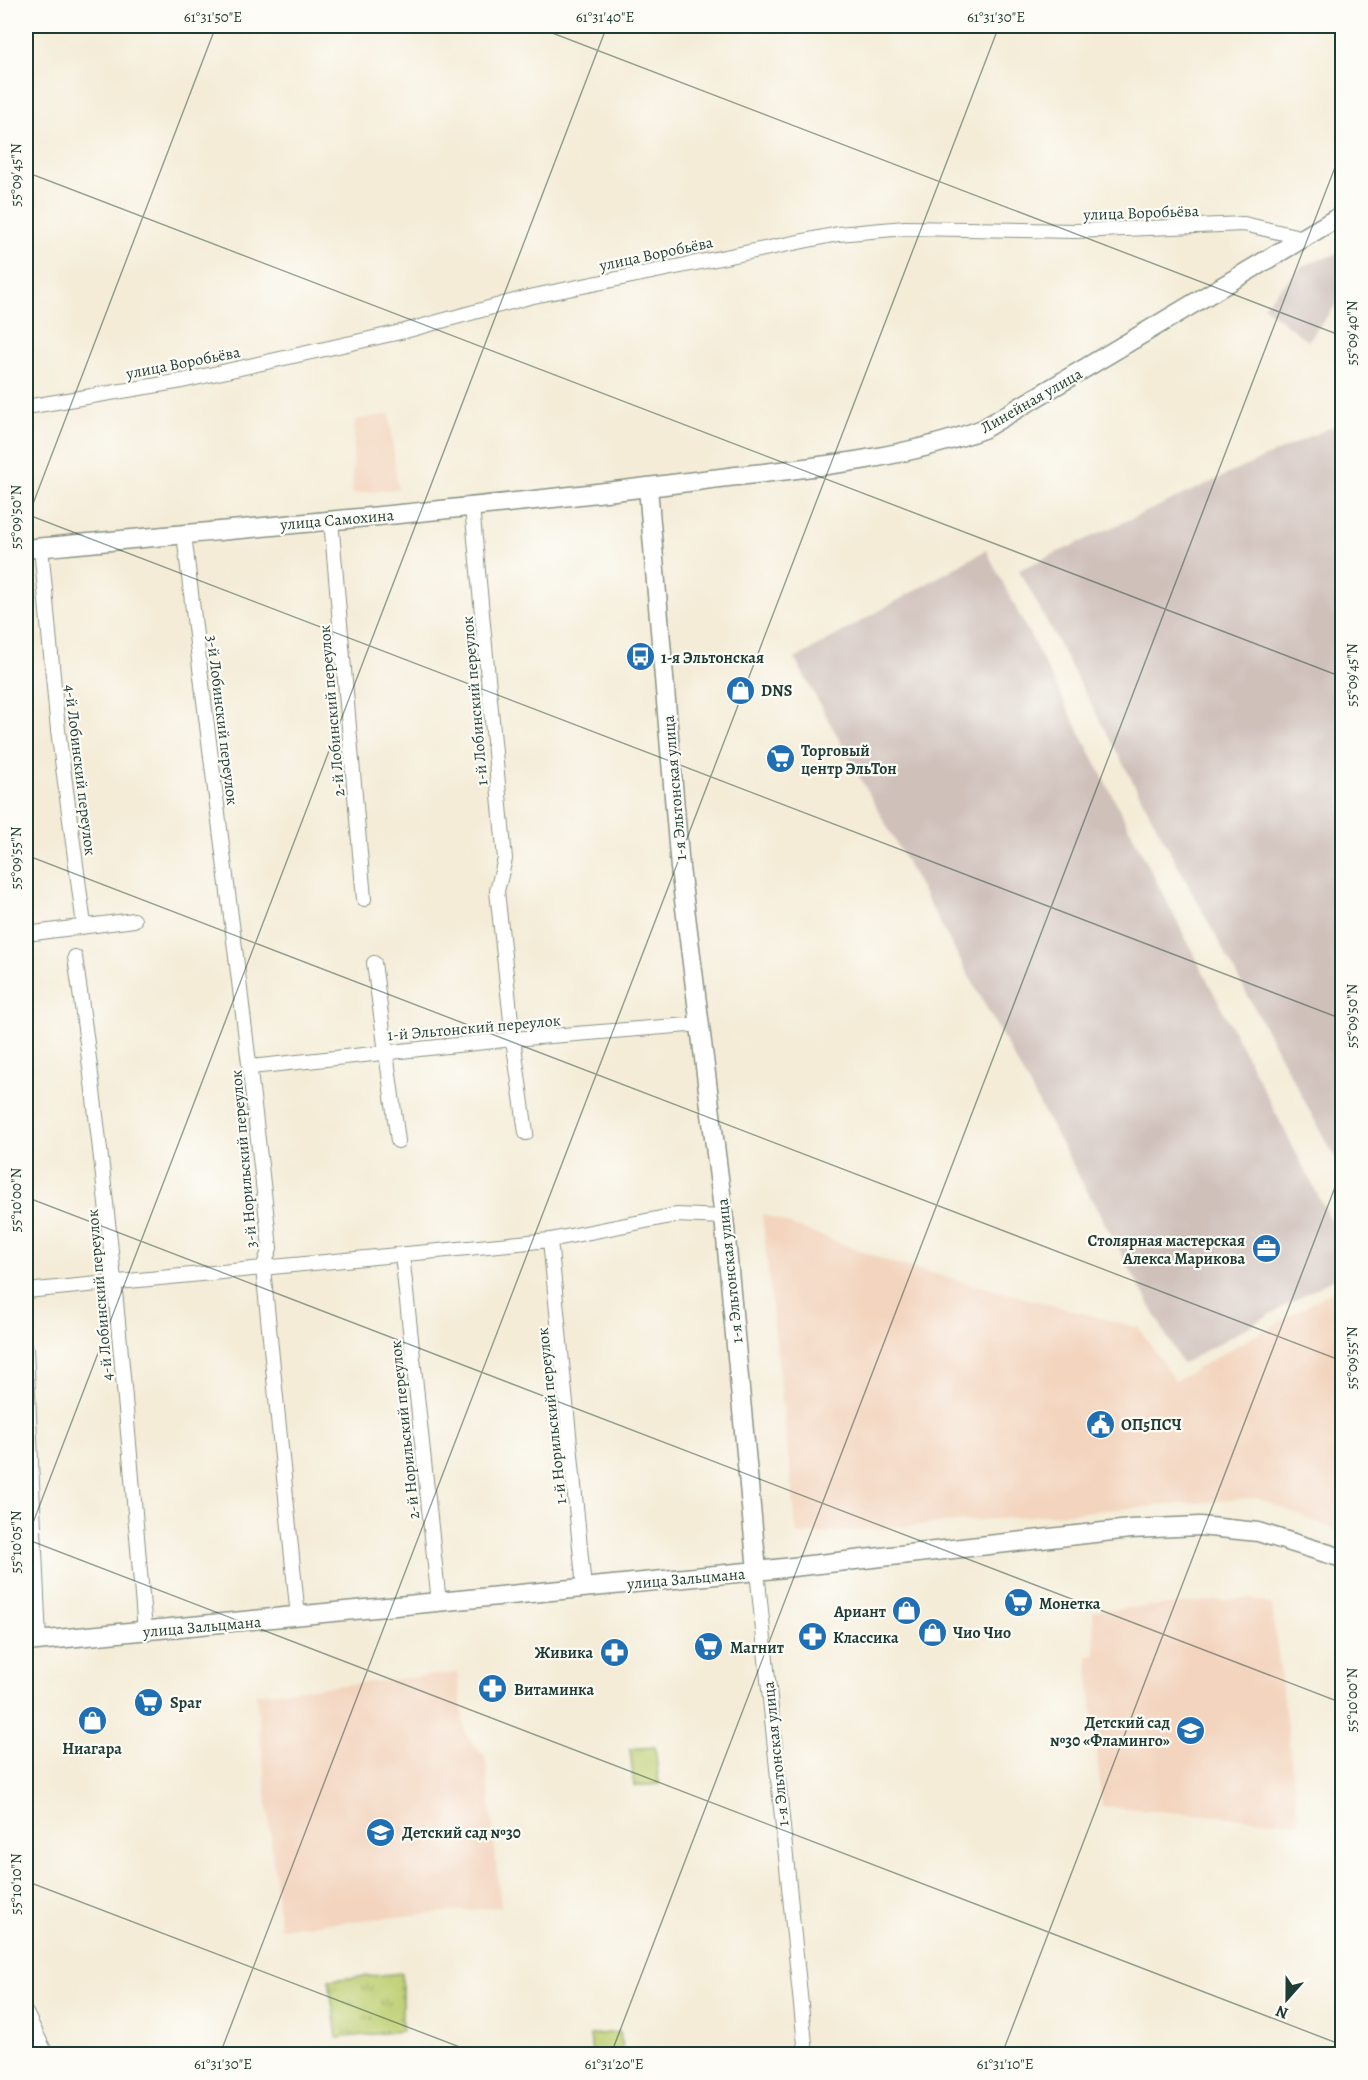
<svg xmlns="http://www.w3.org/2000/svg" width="1368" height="2080" font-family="Alegreya,serif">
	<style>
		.built { fill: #f3d4be }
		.industrial { fill: #cfc0ba }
		.green { fill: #bdce71; stroke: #6e8652; stroke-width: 1.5 }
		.park { fill: url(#park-tufts); stroke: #6e8652; stroke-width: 1.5 }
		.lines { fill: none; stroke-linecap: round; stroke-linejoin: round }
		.street-casing { stroke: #8a9486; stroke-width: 16 }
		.secondary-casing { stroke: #8a9486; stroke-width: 21 }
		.street { stroke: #fff; stroke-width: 14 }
		.secondary { stroke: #fff; stroke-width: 18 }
		.ticks { fill: none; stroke: #1f3d34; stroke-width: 1.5; stroke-opacity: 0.45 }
		.labels { text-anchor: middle; stroke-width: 4.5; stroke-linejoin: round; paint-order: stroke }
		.street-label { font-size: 16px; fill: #1f3d34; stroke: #fdfcf7 }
		.poi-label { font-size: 16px; font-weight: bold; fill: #1f3d34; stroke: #fdfcf7; text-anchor: start }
		.neatline { fill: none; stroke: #1f3d34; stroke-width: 2 }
		.ticks-label { font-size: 15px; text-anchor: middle; fill: #1f3d34 }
	</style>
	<defs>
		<pattern id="park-tufts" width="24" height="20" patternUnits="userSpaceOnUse" patternTransform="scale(1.5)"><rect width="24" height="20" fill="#bdce71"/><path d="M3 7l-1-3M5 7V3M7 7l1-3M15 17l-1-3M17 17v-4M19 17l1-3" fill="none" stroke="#99a85e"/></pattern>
	</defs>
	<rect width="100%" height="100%" fill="#fdfcf7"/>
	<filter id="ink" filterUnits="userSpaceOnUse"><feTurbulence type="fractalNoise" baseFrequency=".0167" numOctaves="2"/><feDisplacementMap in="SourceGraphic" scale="12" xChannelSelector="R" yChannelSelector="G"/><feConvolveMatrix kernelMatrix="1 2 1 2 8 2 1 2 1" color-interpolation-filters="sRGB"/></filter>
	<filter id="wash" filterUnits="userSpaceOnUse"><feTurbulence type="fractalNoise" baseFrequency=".008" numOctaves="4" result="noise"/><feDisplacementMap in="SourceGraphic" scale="24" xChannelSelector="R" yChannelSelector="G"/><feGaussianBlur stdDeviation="1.35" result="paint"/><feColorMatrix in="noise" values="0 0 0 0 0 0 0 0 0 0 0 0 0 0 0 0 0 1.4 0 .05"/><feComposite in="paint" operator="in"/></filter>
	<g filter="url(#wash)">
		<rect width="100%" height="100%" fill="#f4ecd7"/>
		<!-- built -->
		<path class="built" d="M389,414l9,75 -46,5 3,-74z
			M762,1214l134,50 243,64 36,53 167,-95v247l-85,-35 -460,37z
			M1251,1598l21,7 27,218 -197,-17 -15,-150 8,-2 -2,-43z
			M457,1673l8,61 20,23 16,150 -221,21 -24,-234z"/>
		<!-- industrial -->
		<path class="industrial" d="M1342,252v45l-34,44 -45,-35 39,-40z
			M1342,422v749l-323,-601z
			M986,550l356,692v32l-160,90 -387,-705z"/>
		<!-- green -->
		<path class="green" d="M655,1747l4,37 -25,2 -4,-37z
			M620,2032l3,22h-31l-2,-19z"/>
		<!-- park -->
		<path class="park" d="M402,1973v58l-65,7 -8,-58z"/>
	</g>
	<g filter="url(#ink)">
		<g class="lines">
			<defs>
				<path id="street" d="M26,407l156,-26 223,-50 124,-34 309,-63 67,-6 170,3 169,-7 60,14
					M472,507l33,352 -8,32 16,148 13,94
					M331,520l33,379
					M184,533c27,239 61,476 86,715l-7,20 35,349
					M41,547l17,183 26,195
					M26,934l108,-14
					M75,957c33,224 51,449 70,674
					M374,963l24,178
					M251,1067l262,-28 188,-15
					M550,1240l34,348
					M402,1254l37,349
					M26,1291l524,-51 126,-25 48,2
					M26,1349l13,292
					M757,1571l49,483
					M26,2013l20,41"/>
				<path id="secondary" d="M648,487l32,381 44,349 33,354
					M26,549c220,-21 442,-39 662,-67 98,-13 201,-18 295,-53l359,-214
					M26,1642l731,-71 373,-42 70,-3 58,6 84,26"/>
			</defs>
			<!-- street casing -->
			<use href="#street" class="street-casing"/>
			<!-- secondary casing -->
			<use href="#secondary" class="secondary-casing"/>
			<!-- street -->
			<use href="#street" class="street"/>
			<!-- secondary -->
			<use href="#secondary" class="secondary"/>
		</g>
	</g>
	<!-- ticks -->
	<path class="ticks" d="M534,26l808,310M26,172l1316,505M26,514l1316,505M26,522l190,-496M26,855l1316,506M26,1197l1316,506M26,1539l1316,506M26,1541l581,-1515M26,1881l452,173M220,2054l779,-2028M611,2054l731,-1905M1002,2054l340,-885"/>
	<!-- icons -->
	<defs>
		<symbol id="bus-disc" viewBox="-11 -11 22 22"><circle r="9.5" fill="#1f6fb2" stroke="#fdfcf7"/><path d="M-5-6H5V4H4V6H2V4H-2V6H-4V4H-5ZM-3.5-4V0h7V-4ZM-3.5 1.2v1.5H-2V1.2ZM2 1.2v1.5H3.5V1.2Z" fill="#fff"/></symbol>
		<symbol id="shop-disc" viewBox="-11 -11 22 22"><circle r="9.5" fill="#1f6fb2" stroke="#fdfcf7"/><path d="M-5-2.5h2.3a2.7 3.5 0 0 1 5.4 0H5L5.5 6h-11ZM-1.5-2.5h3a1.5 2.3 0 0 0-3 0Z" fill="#fff"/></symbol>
		<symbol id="supermarket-disc" viewBox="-11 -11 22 22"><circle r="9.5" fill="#1f6fb2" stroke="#fdfcf7"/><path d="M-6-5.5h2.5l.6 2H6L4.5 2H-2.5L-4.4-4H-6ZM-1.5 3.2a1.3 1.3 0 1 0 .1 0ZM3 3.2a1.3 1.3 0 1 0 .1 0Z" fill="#fff"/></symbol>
		<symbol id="office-disc" viewBox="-11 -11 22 22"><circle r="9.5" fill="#1f6fb2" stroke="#fdfcf7"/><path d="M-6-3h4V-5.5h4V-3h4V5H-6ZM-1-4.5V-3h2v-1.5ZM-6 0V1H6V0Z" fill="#fff"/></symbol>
		<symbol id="civic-disc" viewBox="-11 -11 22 22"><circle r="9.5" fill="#1f6fb2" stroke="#fdfcf7"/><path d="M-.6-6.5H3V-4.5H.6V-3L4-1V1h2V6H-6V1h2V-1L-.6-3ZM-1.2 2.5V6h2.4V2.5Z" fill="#fff"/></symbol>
		<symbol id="pharmacy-disc" viewBox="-11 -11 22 22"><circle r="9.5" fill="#1f6fb2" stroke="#fdfcf7"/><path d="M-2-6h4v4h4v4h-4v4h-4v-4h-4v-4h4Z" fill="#fff"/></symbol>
		<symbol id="school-disc" viewBox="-11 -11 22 22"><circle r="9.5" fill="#1f6fb2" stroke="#fdfcf7"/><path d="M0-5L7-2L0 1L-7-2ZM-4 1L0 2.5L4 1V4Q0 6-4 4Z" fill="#fff"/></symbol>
	</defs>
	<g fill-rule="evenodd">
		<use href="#bus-disc" x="624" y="640" width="33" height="33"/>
		<use href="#shop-disc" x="724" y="674" width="33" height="33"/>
		<use href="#supermarket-disc" x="764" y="742" width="33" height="33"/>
		<use href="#office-disc" x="1250" y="1232" width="33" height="33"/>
		<use href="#civic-disc" x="1084" y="1408" width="33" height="33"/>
		<use href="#supermarket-disc" x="1002" y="1586" width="33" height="33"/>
		<use href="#shop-disc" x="890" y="1594" width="33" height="33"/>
		<use href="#shop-disc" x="916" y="1616" width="33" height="33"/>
		<use href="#pharmacy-disc" x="796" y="1620" width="33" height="33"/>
		<use href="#supermarket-disc" x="692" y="1630" width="33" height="33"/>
		<use href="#pharmacy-disc" x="598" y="1636" width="33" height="33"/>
		<use href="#pharmacy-disc" x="476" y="1672" width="33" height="33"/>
		<use href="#supermarket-disc" x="132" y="1686" width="33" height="33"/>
		<use href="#shop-disc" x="76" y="1704" width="33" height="33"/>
		<use href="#school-disc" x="1174" y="1714" width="33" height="33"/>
		<use href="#school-disc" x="364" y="1816" width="33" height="33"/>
	</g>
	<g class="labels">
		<!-- street labels -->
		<g class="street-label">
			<text transform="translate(1141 212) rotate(-2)" y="6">улица Воробьёва</text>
			<text transform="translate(656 253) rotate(-12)" y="6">улица Воробьёва</text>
			<text transform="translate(183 362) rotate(-11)" y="6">улица Воробьёва</text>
			<text transform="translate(1031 400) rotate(-30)" y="6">Линейная улица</text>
			<text transform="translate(337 519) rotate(-5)" y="6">улица Самохина</text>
			<text transform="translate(474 701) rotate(-95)" y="6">1-й Лобинский переулок</text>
			<text transform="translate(331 711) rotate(-95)" y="6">2-й Лобинский переулок</text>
			<text transform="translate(223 720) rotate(83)" y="6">3-й Лобинский переулок</text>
			<text transform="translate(81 770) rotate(83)" y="6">4-й Лобинский переулок</text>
			<text transform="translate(674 788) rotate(-95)" y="6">1-я Эльтонская улица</text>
			<text transform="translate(474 1027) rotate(-5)" y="6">1-й Эльтонский переулок</text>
			<text transform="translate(243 1159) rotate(-95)" y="6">3-й Норильский переулок</text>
			<text transform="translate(729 1271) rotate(-96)" y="6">1-я Эльтонская улица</text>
			<text transform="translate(99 1295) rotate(-95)" y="6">4-й Лобинский переулок</text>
			<text transform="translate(551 1416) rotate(-96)" y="6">1-й Норильский переулок</text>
			<text transform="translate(404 1430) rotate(-96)" y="6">2-й Норильский переулок</text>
			<text transform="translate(686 1578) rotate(-5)" y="6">улица Зальцмана</text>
			<text transform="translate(202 1626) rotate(-5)" y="6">улица Зальцмана</text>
			<text transform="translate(775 1754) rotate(-96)" y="6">1-я Эльтонская улица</text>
		</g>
		<!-- poi labels -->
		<g class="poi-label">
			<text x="661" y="663">1-я Эльтонская</text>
			<text x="761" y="696">DNS</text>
			<text x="801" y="756">Торговый<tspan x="801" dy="18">центр ЭльТон</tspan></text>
			<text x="1245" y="1246" text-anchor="end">Столярная мастерская<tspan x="1245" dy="18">Алекса Марикова</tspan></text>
			<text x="1121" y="1430">ОП5ПСЧ</text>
			<text x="1039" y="1609">Монетка</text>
			<text x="886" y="1617" text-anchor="end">Ариант</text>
			<text x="953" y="1638">Чио Чио</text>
			<text x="833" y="1643">Классика</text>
			<text x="730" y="1653">Магнит</text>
			<text x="593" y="1658" text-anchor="end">Живика</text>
			<text x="514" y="1695">Витаминка</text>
			<text x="170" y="1708">Spar</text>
			<text x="1170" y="1728" text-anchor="end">Детский сад<tspan x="1170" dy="18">№30 «Фламинго»</tspan></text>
			<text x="92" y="1754" text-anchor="middle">Ниагара</text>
			<text x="402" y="1838">Детский сад №30</text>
		</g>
	</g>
	<!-- margin -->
	<rect width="1368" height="2080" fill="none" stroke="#fdfcf7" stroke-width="66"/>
	<!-- north arrow -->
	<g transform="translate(1287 1999) rotate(201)" stroke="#fdfcf7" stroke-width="4.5" paint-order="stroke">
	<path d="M0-4.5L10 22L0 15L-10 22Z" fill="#1f3d34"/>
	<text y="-9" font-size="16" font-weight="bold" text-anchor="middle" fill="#1f3d34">N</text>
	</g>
	<rect x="33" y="33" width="1302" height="2014" class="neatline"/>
	<g class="ticks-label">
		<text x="213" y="22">61°31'50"E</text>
		<text x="605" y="22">61°31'40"E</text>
		<text x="996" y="22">61°31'30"E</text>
		<text transform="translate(16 175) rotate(-90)" y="5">55°09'45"N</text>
		<text transform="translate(1352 333) rotate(-90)" y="5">55°09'40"N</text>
		<text transform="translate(16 517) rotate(-90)" y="5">55°09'50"N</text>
		<text transform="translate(1352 675) rotate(-90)" y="5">55°09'45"N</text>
		<text transform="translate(16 858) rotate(-90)" y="5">55°09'55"N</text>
		<text transform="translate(1352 1016) rotate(-90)" y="5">55°09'50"N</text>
		<text transform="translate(16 1200) rotate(-90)" y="5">55°10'00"N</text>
		<text transform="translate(1352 1358) rotate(-90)" y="5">55°09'55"N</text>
		<text transform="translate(16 1542) rotate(-90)" y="5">55°10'05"N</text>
		<text transform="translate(1352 1700) rotate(-90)" y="5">55°10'00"N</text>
		<text transform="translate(16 1884) rotate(-90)" y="5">55°10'10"N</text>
		<text x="223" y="2069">61°31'30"E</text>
		<text x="614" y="2069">61°31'20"E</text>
		<text x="1005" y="2069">61°31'10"E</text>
	</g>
</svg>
